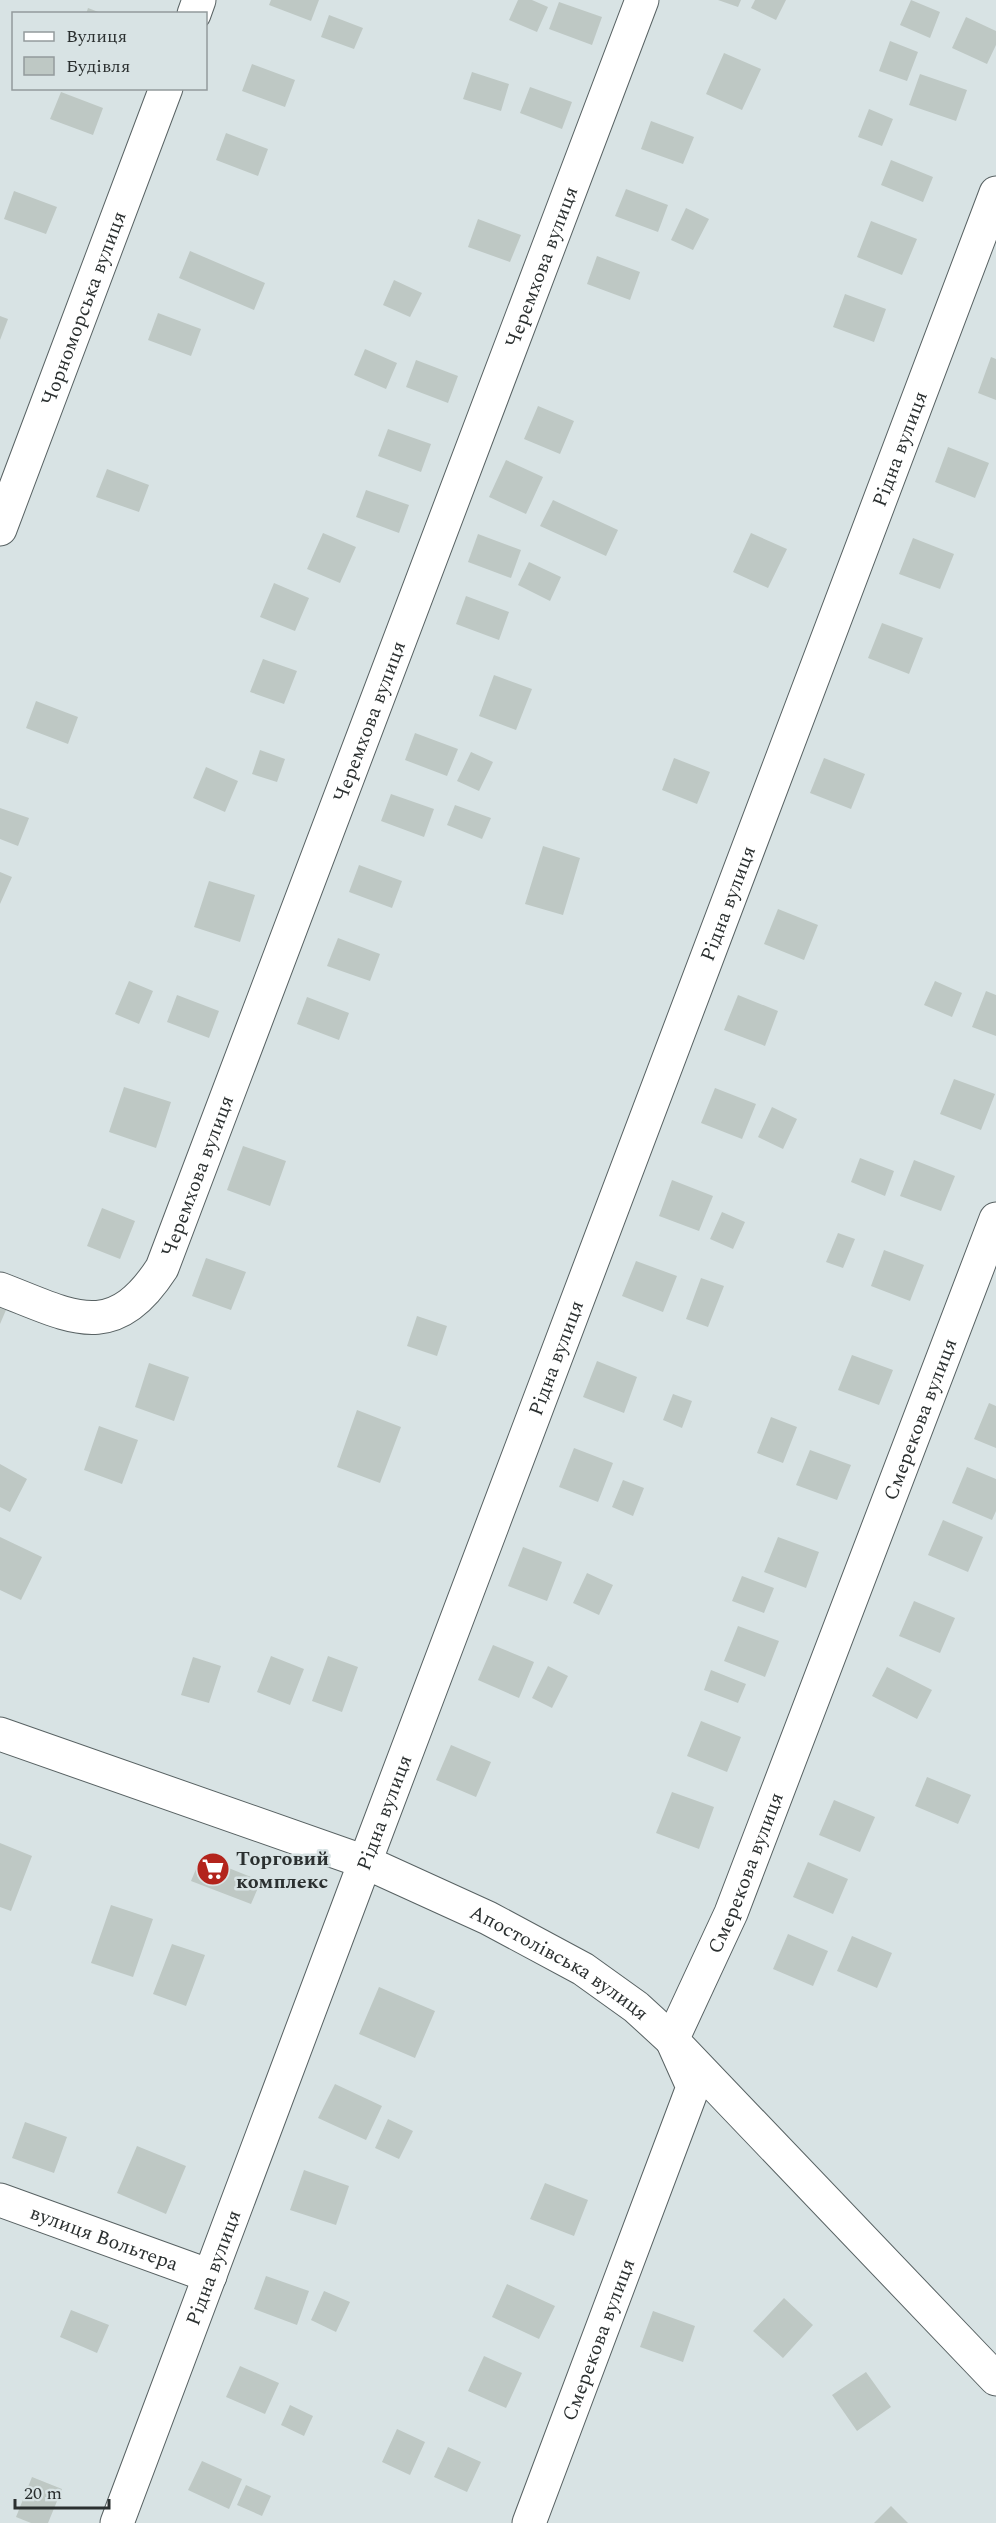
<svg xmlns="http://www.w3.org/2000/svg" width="996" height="2523" font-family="Spectral,serif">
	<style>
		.building { fill: #bec8c4 }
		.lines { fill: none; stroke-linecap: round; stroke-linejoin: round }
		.street-casing { stroke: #586263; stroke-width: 35 }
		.secondary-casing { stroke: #586263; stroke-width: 35 }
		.street { stroke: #fff; stroke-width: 33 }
		.secondary { stroke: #fff; stroke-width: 33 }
		.labels { text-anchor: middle; stroke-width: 5; stroke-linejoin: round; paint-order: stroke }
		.street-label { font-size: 20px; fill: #2b3030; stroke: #d8e3e4 }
		.poi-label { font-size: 20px; font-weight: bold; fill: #2b3030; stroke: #d8e3e4; text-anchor: start }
	</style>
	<rect width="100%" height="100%" fill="#d8e3e4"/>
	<!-- building -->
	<path class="building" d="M271,0h48l-8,21 -42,-16z
		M518,0h14l16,7 -11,25 -28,-12z
		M718,0h23l-3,7z
		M755,0h31l-10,20 -25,-12z
		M911,0l29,12 -10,26 -30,-13z
		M559,2l43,15 -10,28 -43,-16z
		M88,8l13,5v1h-15z
		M329,15l34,13 -9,21 -33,-12z
		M966,17l30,14v14l-9,19 -35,-16z
		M890,41l28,11 -11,29 -28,-10z
		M724,53l37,16 -19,41 -36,-16z
		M252,64l43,16 -10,27 -43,-16z
		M472,72l37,12 -8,27 -38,-12z
		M920,74l47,16 -11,31 -47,-16z
		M530,87l42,15 -10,27 -42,-16z
		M61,92l42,16 -10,27 -43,-16z
		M869,109l24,10 -11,27 -24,-9z
		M651,121l43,16 -11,27 -42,-15z
		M226,133l42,16 -10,27 -42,-16z
		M891,160l42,17 -10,25 -42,-17z
		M626,189l42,16 -10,27 -43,-16z
		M14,191l43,16 -11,27 -42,-15z
		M686,208l23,11 -16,31 -22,-10z
		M478,219l43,16 -11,27 -42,-15z
		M871,221l46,18 -15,36 -45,-18z
		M190,251l75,32 -11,27 -75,-32z
		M597,256l43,16 -10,28 -43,-16z
		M394,280l28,13 -12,24 -27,-12z
		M845,294l41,15 -12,33 -41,-15z
		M158,313l43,16 -10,27 -43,-16z
		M0,316l8,3 -8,21z
		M365,349l32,14 -11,26 -32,-14z
		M991,357l5,2v41l-18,-7z
		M416,360l42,16 -10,27 -42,-16z
		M538,406l36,15 -14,33 -36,-15z
		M388,429l43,15 -10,28 -43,-16z
		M948,447l41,16 -14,35 -40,-16z
		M506,460l37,17 -17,37 -37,-17z
		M107,469l42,16 -10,27 -43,-15z
		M366,490l43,15 -10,28 -43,-16z
		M553,500l65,30 -12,26 -66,-30z
		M323,533l33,14 -16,36 -33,-14z
		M751,533l36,16 -19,39 -35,-16z
		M478,534l43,16 -10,28 -43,-16z
		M913,538l41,16 -14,35 -41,-15z
		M529,562l32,15 -11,24 -32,-16z
		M274,583l35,15 -14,33 -35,-14z
		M466,596l43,16 -10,28 -43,-16z
		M882,623l41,15 -14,36 -41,-16z
		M263,659l34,12 -13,33 -34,-12z
		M494,675l38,14 -16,41 -37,-14z
		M36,701l42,16 -10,27 -42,-16z
		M415,733l43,16 -11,27 -42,-16z
		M260,750l25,9 -8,23 -25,-8z
		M471,752l22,10 -14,29 -22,-10z
		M674,758l36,14 -13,32 -35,-14z
		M824,758l41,16 -14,35 -41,-16z
		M206,767l32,14 -13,31 -32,-14z
		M391,794l43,15 -10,28 -43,-16z
		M455,805l36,13 -9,21 -35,-14z
		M0,808l29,10 -11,28 -18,-7z
		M543,846l37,12 -17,57 -38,-11z
		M359,865l43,16 -10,27 -43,-16z
		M0,872l12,5 -12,27z
		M209,881l46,14 -15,47 -46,-15z
		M778,909l40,16 -14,35 -40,-16z
		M338,938l42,16 -10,27 -43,-15z
		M129,981l24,10 -14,33 -24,-10z
		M935,981l27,12 -10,24 -28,-12z
		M986,991l10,4v41l-24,-9z
		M177,995l42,16 -10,27 -42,-16z
		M738,995l40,16 -13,35 -41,-16z
		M307,997l42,16 -10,27 -42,-16z
		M954,1079l41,15 -14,36 -41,-16z
		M124,1087l47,15 -15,46 -47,-16z
		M715,1088l41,16 -14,35 -41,-16z
		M772,1107l25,12 -14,30 -25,-12z
		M243,1146l43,15 -16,45 -43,-16z
		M860,1158l34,13 -9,25 -34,-14z
		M914,1160l41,16 -14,35 -41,-15z
		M672,1180l41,16 -14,35 -40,-15z
		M102,1208l33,13 -15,38 -33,-13z
		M722,1212l23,10 -12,27 -23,-10z
		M838,1233l17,6 -12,29 -17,-6z
		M884,1250l40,15 -14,36 -39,-15z
		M206,1258l40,14 -15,38 -39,-14z
		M636,1261l41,15 -14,36 -41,-16z
		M701,1278l23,8 -16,41 -22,-8z
		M0,1308l6,2 -6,14z
		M417,1316l30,10 -10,30 -30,-10z
		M852,1355l41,15 -14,35 -41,-15z
		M597,1361l40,16 -13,36 -41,-16z
		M149,1363l40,14 -15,44 -39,-14z
		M673,1394l19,7 -10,27 -19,-8z
		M989,1403l7,3v42l-22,-9z
		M357,1410l44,17 -21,56 -43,-16z
		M771,1417l26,10 -14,36 -26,-10z
		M99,1426l39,14 -16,44 -38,-14z
		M574,1448l39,15 -15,39 -39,-15z
		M810,1450l41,15 -14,35 -41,-15z
		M0,1464l27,15 -17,33 -10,-5z
		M967,1467l29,12v32l-4,9 -40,-17z
		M623,1480l21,8 -11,28 -21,-9z
		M943,1520l40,17 -15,35 -40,-17z
		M0,1537l42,20 -21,43 -21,-10z
		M778,1537l41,15 -13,36 -42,-16z
		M523,1547l39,15 -15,39 -39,-15z
		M587,1573l26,12 -14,30 -26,-12z
		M742,1576l32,12 -10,25 -32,-12z
		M914,1601l41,17 -15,35 -41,-17z
		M738,1626l41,15 -14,36 -41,-16z
		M493,1645l41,17 -15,36 -41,-18z
		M271,1656l33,13 -14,36 -33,-13z
		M328,1656l30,11 -16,45 -30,-11z
		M193,1657l28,9 -12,37 -28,-8z
		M548,1666l20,10 -16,32 -20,-10z
		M887,1667l45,23 -15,29 -45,-23z
		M711,1670l35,14 -8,19 -34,-13z
		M701,1721l40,16 -14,35 -40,-16z
		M451,1745l40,17 -15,35 -40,-17z
		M927,1777l44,18 -13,29 -43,-18z
		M672,1792l42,15 -15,42 -43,-16z
		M834,1800l41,17 -15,35 -41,-17z
		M0,1843l32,13 -21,55 -11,-4z
		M201,1857l60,24 -10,23 -60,-23z
		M808,1862l40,17 -15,35 -40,-17z
		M111,1905l42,14 -20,58 -42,-14z
		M788,1934l40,17 -15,35 -40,-17z
		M852,1936l40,17 -15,35 -40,-17z
		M172,1944l33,11 -19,51 -33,-12z
		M379,1987l56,24 -20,47 -56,-24z
		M335,2084l47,22 -16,34 -48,-22z
		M388,2119l25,12 -14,28 -24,-11z
		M25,2122l42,15 -13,36 -42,-15z
		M137,2146l49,20 -20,48 -49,-21z
		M304,2170l45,16 -13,39 -46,-15z
		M545,2183l43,17 -14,36 -44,-17z
		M266,2276l43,15 -12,34 -43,-16z
		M507,2284l48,22 -16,33 -47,-22z
		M324,2291l26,11 -14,30 -25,-12z
		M784,2298l29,27 -30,33 -30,-27z
		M71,2310l38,15 -12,28 -37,-16z
		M653,2311l42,15 -12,36 -43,-15z
		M484,2356l38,17 -16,35 -38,-17z
		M240,2366l39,17 -14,31 -39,-17z
		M866,2372l25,35 -34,24 -25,-36z
		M290,2405l23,11 -9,20 -23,-11z
		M397,2429l28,13 -15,33 -28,-13z
		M448,2447l33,15 -14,30 -33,-15z
		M202,2461l40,18 -13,30 -41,-19z
		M32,2477l30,12 -14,34h-17l-15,-6z
		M246,2485l25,11 -9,20 -25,-11z
		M891,2506l17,17h-34z"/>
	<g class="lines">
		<defs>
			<g id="street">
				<path d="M194,14l5,-14"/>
				<path id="s1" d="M0,529l166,-441"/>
				<path id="s2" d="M0,1289c71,27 112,56 162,-21l480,-1268"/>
				<path id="s3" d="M0,2200l210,76"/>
				<path id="s4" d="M117,2523l248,-661 631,-1669"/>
				<path id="s5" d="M529,2523l164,-436 -21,-47 59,-127 265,-694"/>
			</g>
			<g id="secondary">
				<path id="s6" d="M0,1734l365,128 123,56 95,51 53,38 36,33 324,339"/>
			</g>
		</defs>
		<!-- street casing -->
		<use href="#street" class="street-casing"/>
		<!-- secondary casing -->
		<use href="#secondary" class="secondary-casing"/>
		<!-- street -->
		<use href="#street" class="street"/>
		<!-- secondary -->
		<use href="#secondary" class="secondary"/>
	</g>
	<!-- icons -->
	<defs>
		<symbol id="supermarket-disc" viewBox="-11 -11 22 22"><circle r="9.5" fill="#b3241c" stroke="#d8e3e4"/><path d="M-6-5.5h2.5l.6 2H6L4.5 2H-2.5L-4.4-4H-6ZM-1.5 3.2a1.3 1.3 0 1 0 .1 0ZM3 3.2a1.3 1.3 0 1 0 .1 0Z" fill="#fff"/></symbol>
	</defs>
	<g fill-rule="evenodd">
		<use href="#supermarket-disc" x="194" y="1850" width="38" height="38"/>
	</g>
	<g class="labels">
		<!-- street labels -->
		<g class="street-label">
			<text dy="7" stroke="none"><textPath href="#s2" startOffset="1257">Черемхова вулиця</textPath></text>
			<text dy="7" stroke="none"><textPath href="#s1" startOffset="236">Чорноморська вулиця</textPath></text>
			<text dy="7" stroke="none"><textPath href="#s4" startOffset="2217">Рідна вулиця</textPath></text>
			<text dy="7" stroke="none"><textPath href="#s2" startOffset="771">Черемхова вулиця</textPath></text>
			<text dy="7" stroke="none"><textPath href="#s4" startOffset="1731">Рідна вулиця</textPath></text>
			<text dy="7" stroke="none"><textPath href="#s2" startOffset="285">Черемхова вулиця</textPath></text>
			<text dy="7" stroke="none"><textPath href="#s4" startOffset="1245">Рідна вулиця</textPath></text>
			<text dy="7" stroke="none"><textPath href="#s5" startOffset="1186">Смерекова вулиця</textPath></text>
			<text dy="7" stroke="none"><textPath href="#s4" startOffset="759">Рідна вулиця</textPath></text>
			<text dy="7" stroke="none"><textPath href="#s5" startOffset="700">Смерекова вулиця</textPath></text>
			<text dy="7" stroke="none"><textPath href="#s6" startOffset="606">Апостолівська вулиця</textPath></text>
			<text dy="7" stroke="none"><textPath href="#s3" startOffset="111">вулиця Вольтера</textPath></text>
			<text dy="7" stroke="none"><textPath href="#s4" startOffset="273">Рідна вулиця</textPath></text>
			<text dy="7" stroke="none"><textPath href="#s5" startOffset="196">Смерекова вулиця</textPath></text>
		</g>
		<!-- poi labels -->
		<g class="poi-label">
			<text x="236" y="1865">Торговий<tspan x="236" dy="23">комплекс</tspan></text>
		</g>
	</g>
	<!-- legend -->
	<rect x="12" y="12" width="195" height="78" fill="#d8e3e4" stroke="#939b9c" stroke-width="1.5"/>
	<rect x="24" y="32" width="30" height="9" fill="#ffffff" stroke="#939b9c" stroke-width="1.5"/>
	<text x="66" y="42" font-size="18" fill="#2b3030">Вулиця</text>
	<rect x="24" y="57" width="30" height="18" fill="#bec8c4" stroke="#939b9c" stroke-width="1.5"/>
	<text x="66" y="72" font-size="18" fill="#2b3030">Будівля</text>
	<!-- scale -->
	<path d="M15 2499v9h94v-9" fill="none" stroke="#2b3030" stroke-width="3"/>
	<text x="24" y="2499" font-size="18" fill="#2b3030" stroke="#d8e3e4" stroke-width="4.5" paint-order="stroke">20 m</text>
</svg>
